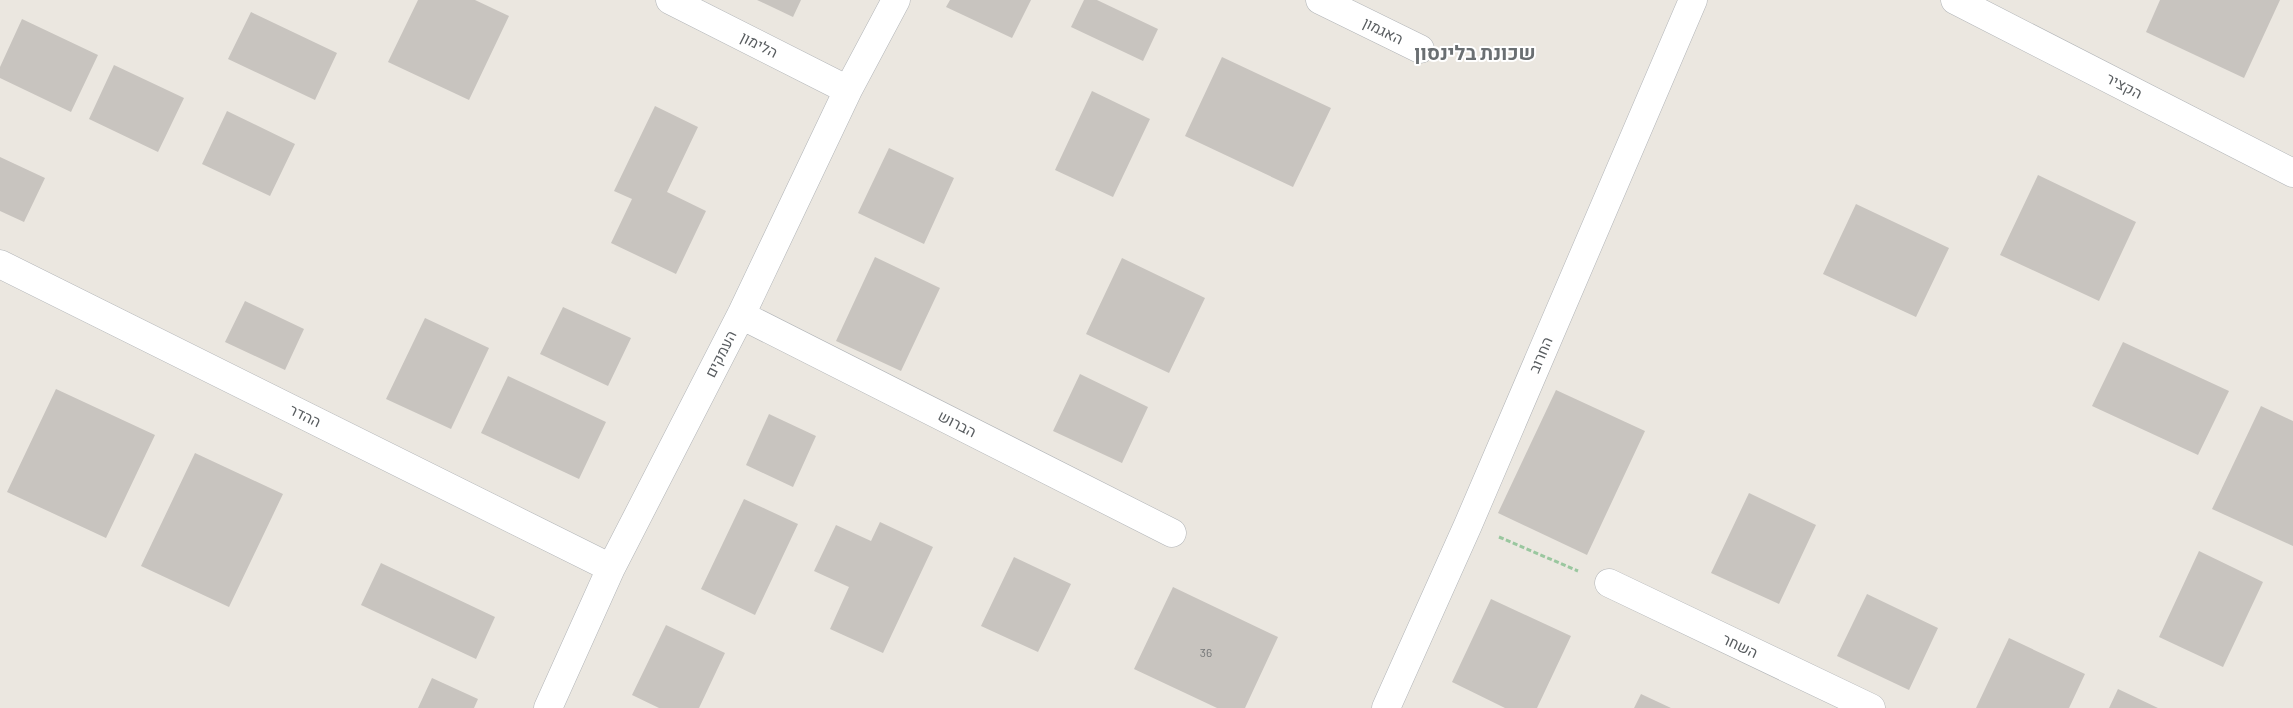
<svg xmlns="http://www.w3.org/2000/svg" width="2293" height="708" font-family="Barlow,Heebo,sans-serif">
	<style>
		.building { fill: #c8c4bf }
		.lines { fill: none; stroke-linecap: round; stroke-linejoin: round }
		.minor-casing { stroke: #b1b4b7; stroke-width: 29 }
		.path { stroke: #9ac79f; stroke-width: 3; stroke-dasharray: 5 2.5; stroke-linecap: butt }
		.minor { stroke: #fff; stroke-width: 28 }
		.labels { text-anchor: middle; stroke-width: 4; stroke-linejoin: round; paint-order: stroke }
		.number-label { font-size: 12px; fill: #757778 }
		.street-label { font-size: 15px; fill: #595d60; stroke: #fff }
		.district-label { font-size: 20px; font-weight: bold; fill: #6a6f72; stroke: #fff }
	</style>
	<rect width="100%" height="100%" fill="#ebe7e0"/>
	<!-- building -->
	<path class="building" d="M418,0h57l34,16 -40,84 -81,-38z
		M757,0h44l-8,17z
		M950,0h81l-19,38 -66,-31z
		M1084,0h13l61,29 -15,32 -72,-34z
		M2160,0h120l-36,78 -98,-46z
		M251,12l86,41 -22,47 -87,-41z
		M22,19l76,36 -27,57 -71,-34v-11z
		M1222,57l109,51 -38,79 -108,-51z
		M114,65l70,33 -26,54 -69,-33z
		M1092,91l58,28 -37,78 -58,-27z
		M655,106l43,21 -31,65 39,19 -30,63 -65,-31 21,-44 -18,-8z
		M227,111l68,33 -25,52 -68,-32z
		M889,148l65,30 -30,66 -66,-31z
		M0,157l45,21 -21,44 -24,-11z
		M2038,175l98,47 -37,79 -99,-46z
		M1856,204l93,44 -33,69 -93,-43z
		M875,257l65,31 -39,83 -65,-30z
		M1122,258l83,40 -36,75 -83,-39z
		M245,301l59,28 -19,41 -60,-28z
		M563,307l68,31 -23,48 -68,-32z
		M425,318l64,30 -38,81 -65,-30z
		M2123,342l106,49 -31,64 -106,-49z
		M1080,374l68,33 -26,56 -69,-32z
		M508,376l98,46 -27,57 -98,-46z
		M56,389l99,46 -49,103 -99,-46z
		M1556,390l89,41 -58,124 -89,-42z
		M2261,406l32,15v125l-81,-37z
		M769,414l47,22 -23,51 -47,-22z
		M195,453l88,41 -54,113 -88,-41z
		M1749,493l67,32 -37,79 -68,-31z
		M744,499l54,25 -43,91 -54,-26z
		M880,522l53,25 -50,106 -53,-24 19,-42 -35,-16 22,-46 35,16z
		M2199,551l64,31 -40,85 -64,-30z
		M1014,557l57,27 -33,68 -57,-26z
		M381,563l114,54 -19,42 -115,-54z
		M1173,587l105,50 -33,71h-28l-83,-39z
		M1867,594l71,34 -29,62 -72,-34z
		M1491,599l80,37 -34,72h-32l-53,-26z
		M666,625l59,28 -26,55h-40l-27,-13z
		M2009,638l76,36 -16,34h-93z
		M432,678l46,21 -4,9h-56z
		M2118,689l40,19h-49z
		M1641,694l30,14h-37z"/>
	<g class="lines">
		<defs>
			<path id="minor" d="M670,0l178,90
				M1320,0l100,49
				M1955,0l338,173
				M0,264l611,304
				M741,315l431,218
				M1609,583l262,125
				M548,708l63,-140 130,-253 107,-225 48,-90
				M1386,708l82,-183 225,-525"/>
		</defs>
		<!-- minor casing -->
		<use href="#minor" class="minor-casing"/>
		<!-- path -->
		<path class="path" d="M1499,537l79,34"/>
		<!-- minor -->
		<use href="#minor" class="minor"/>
	</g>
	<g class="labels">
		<!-- number labels -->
		<g class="number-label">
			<text x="1206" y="657">36</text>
		</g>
		<!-- street labels -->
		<g class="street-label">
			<text transform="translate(1383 31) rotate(26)" y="5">האגמון</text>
			<text transform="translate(759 45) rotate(27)" y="5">הלימון</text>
			<text transform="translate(2124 86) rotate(27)" y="5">הקציר</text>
			<text transform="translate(721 354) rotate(-63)" y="5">העמקים</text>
			<text transform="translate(1541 355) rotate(-67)" y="5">החרוב</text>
			<text transform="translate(305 416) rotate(26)" y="5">ההדר</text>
			<text transform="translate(957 424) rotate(27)" y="5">הברוש</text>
			<text transform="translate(1740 646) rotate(25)" y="5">השחר</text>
		</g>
		<!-- district labels -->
		<g class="district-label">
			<text x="1475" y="60">שכונת בלינסון</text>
		</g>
	</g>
</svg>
